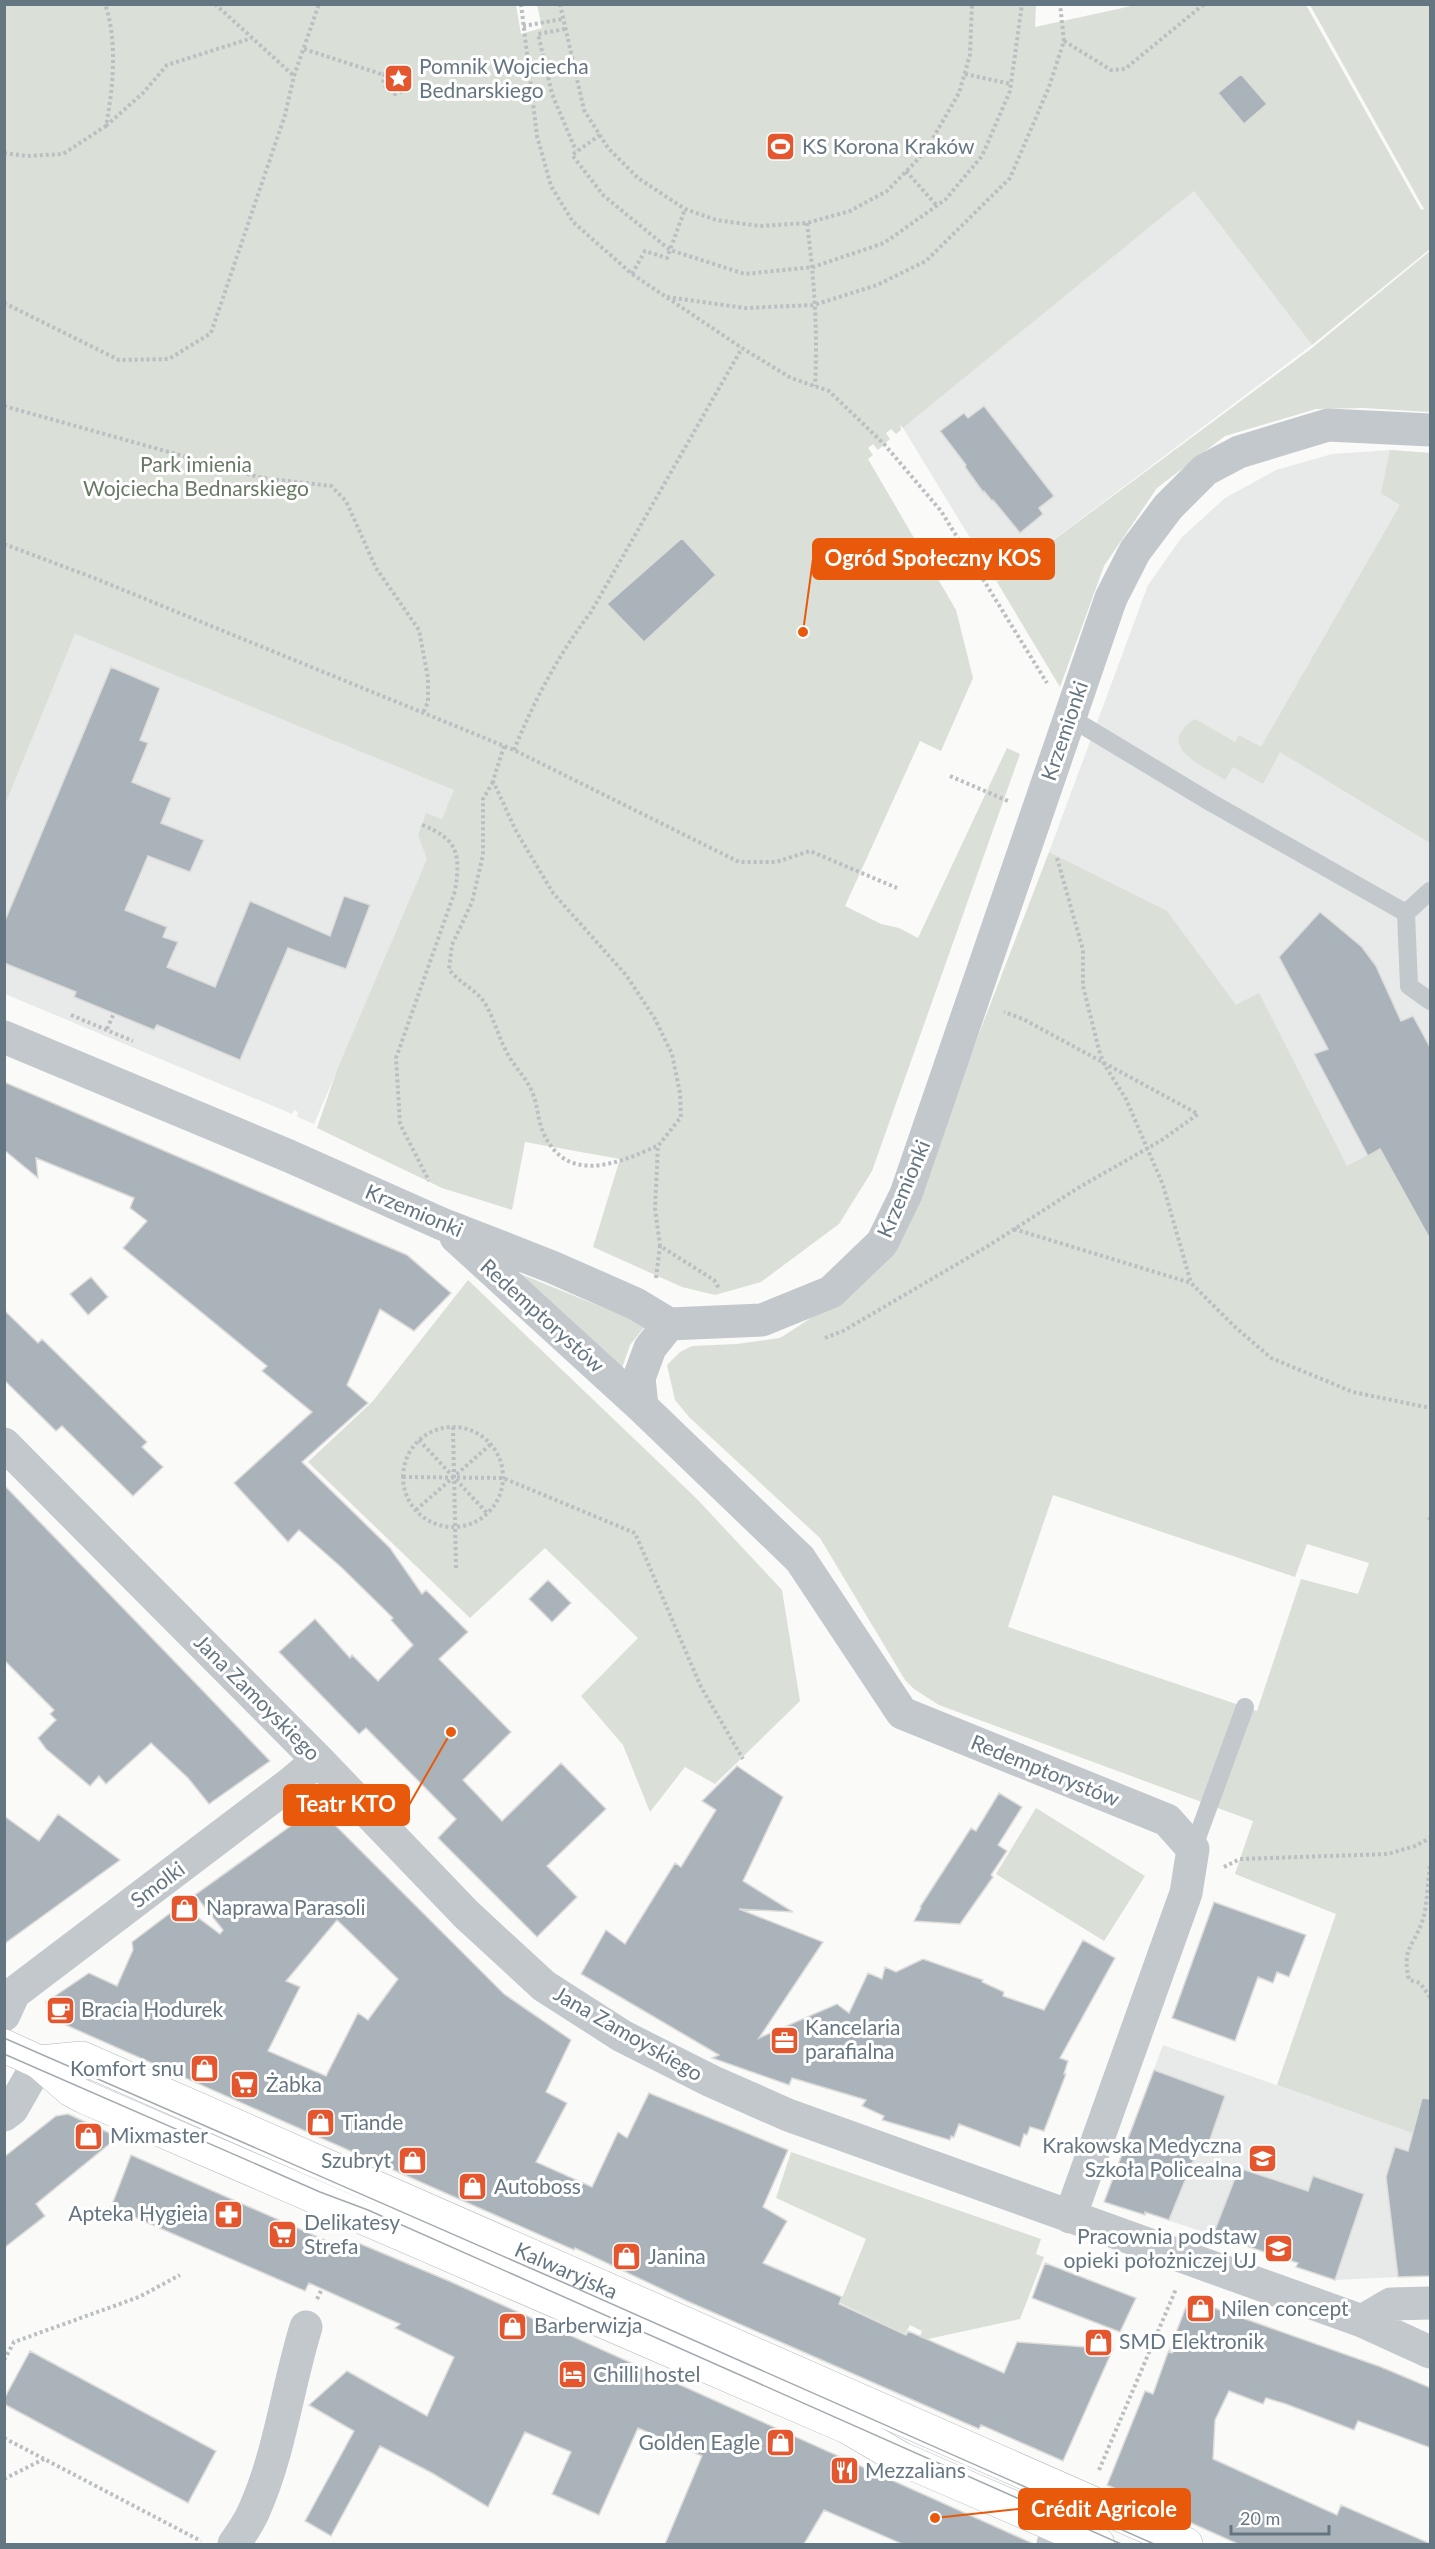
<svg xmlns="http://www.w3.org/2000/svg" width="1435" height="2549" font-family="Lato,sans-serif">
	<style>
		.built { fill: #e8e9e9 }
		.green { fill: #dadfd7; fill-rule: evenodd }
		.building { fill: #aab3b9; stroke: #dcdcda; stroke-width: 1.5; fill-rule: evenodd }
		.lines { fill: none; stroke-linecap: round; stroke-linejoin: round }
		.secondary-casing { stroke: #b3babf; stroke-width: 34 }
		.path { stroke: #bbbfc2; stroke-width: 4; stroke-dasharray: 3 3; stroke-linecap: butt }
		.lane { stroke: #c3c8cc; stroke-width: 18 }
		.street { stroke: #c3c8cc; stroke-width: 33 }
		.secondary { stroke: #fff; stroke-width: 33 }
		.tram { stroke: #a2aab0; stroke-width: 1.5 }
		.labels { text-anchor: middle; stroke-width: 6; stroke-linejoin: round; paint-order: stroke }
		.poi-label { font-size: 21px; fill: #657683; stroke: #fff; text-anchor: start }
		.park-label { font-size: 21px; fill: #687a64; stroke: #fff }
		.street-label { font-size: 21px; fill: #657683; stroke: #fff }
		.leader { fill: none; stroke: #e8590c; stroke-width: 2 }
		.callout-dot { fill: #e8590c; stroke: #fff; stroke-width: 2 }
		.callout { fill: #e8590c; stroke: #e8590c; stroke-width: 2 }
		.callout-label { font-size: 22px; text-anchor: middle; font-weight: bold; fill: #fff }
	</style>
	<rect width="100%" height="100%" fill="#fafaf8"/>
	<!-- built -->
	<path class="built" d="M1194,191l118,154 -315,237 -94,-154z
		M1390,450l40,3v882l-281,-432 -100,-51 99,-267 34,-48 43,-39 51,-28 56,-16z
		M75,634l380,156 -13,29 -16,-5 -8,21 10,24 -114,265 -17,-7 1,-5 -4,-2 -2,4 -287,-120v-189z
		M1163,2045l249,88 -18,64 -3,23 7,57 -63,3 -39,-13 1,-4 -151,-50 -1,2 -41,-13z"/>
	<!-- green -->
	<path class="green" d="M537,4h499l-1,23 101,-22h170l115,205 3,-1 -114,-204h120v244l-118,96 -118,-154 -291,237 -3,-3 1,5 -5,4 -5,-5 -5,4 4,6 -12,11 -5,-6 -5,4 5,7 -5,4 88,151 17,68 -32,73 -21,-10 -75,165 36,18 18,4 19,10 89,-190 13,6 -148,417 -33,53 -78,58 -46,13 -33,-8 -89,-40 27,-88 -95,-17 -13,68 -70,-22 -125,-60 20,-58 90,-211 -9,-24 8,-22 16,6 12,-29 -379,-156 -70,171v-800h511l5,29 21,-6z
		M1430,251v161l-67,-4 -47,1 -91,27 -68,52 -53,78 -44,121 -63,-105 315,-234z
		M1390,450l40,3v390l-150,-91 -17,32 -30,-17 -8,13c-23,-15 -72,-34 -30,-61l40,23 4,-7 22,12 139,-242 -19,-12z
		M1049,852l118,59 69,94 23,-12 88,173 33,-17 50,92v891l-18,1 -135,-48 59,-171 -101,-40 18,-53 -314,-116 -25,-16 -9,-9 -85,-142 -131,-121 -14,-17 -8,-35 13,-13 12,-6 45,-2 43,-6 76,-49 40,-40zM1053,1495l242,82 12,-33 62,19 -11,31 -57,-15 -44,132 -249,-84z
		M513,1271l133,54 -16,20 -10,29z
		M468,1280l228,218 86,92 18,111 -85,83 -30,-17 -35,45 -27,-67 -42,-49 57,-58 -93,-90 -75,70 -162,-156 65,-61z
		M1036,1808l109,68 -41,65 -108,-67z
		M791,2152l250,87 -5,15 8,3 -24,62 -92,20 -4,11 -8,-3 6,-16 -12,-6 -5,9 -65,-31 26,-64 -90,-41z"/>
	<!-- building -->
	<path class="building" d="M1241,74l26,30 -23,20 -26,-31z
		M984,406l70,90 -15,12 4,6 -23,19 -27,-33 -1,1 -8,-10 -1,1 -18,-25 1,-2 -26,-34 24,-18 4,5z
		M682,538l34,37 -72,67 -37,-38z
		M111,667l49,21 -20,52 8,3 -16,39 39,16 -10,25 43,17 -14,32 -42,-16 -23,54 42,17 -4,10 15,5 -11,25 48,20 35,-86 80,35 14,-40 26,9 -24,64 -58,-21 -48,112 -83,-35 -3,5 -80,-33 2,-5 -72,-29v-40z
		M1320,912l42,35 14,19 25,55 12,-5 18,33v192l-51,-92 -12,7 -54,-102 14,-5 -49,-92z
		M4,1082l403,173 44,38 -37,38 -34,-22 -33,76 21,18 -66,59 88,86 32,46 4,-4 42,42 -29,27 72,73 -48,48 39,41 59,-58 45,46 -59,57 30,31 -40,40 -99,-99 18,-19 -90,-91 -7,6 -80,-82 36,-33 35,39 2,-3 26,26 35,-36 -22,-25 2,-2 -51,-50 -43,-38 -11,12 -54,-59 78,-71 -50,-41 5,-5 -144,-118 24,-27 -17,-13 4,-10 -98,-40 2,20 -34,-28z
		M91,1277l17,20 -20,18 -18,-21z
		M4,1310l34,33 4,-4 105,103 -5,5 21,20 -30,29 -71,-70 -6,5 -52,-51z
		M4,1485l201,208 65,68 -61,43 -21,-26 -37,-35 -45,41 -7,-8 -9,10 -44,-37 -8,-11 18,-18 -6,-6 4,-4 -50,-50z
		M548,1580l23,23 -19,19 -23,-23z
		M737,1766l46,31 -40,84 50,31 -54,-3 84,33 -64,96 78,-34 12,9 19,-40 14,6 3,-12 11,5 27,-13 60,21 -1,2 22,10 -1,4 41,14 39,-70 32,18 -55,100 8,3 -4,13h2l-22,57 -14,-4 -3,8 -3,-1 -4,13 -61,-23 -5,13 -3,-1 -1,4 -68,-20 2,-4 -22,-10 4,-6 -74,-22 -3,7 -77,-27 7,-3 -138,-81 25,-44 19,14 50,-81 6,4 35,-57 -14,-9z
		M999,1793l23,14 -24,38 9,6 -16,24 2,2 -33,47 -46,-3 7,-13 -1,-1 51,-79 5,3z
		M317,1807l187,187 67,46 -25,52 21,11 -31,59 56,25 26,-55 9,6 22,-45 139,57 -25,57 24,14 -24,42 79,34 -3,7 67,31 2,-4 96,42 13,-31 96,7 -50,112 -82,-36 -2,4 -292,-128 -112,-53 -1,2 -524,-232 -4,-16 43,-29 28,13 16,-36 -1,-8 49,-37 39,29 3,-4 -28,-35zM337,1920l61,59 -30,41 -10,-7 -32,63 -58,-25 32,-64 -14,-6z
		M58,1814l62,46 -116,84v-128l35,25z
		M1214,1902l92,33 -17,42 -12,-5 -4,11 -15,-6 -23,64 -63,-23z
		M1154,2070l71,26 -20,58 -8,-3 -28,69 -24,-8v3l-41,-13z
		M1422,2098l9,1v177l-33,1 -12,-100 9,-30 13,4z
		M68,2114l50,23 -82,67 9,12 -41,32v-91l52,-41z
		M131,2155l221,97 4,-10 93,39 585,263h-132l-78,-34 -20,34h-139l37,-88 -64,-28 -39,87 -47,-21 19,-42 -46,-20 -37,75 -56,-34 -52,-27 -49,90 -26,-15 49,-90 -45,-26 38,-34 80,45 27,-59 -59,-29 5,-4 -91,-41 -4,8 -194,-84z
		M1239,2168l69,23 5,-15 51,18 -29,86 -39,-13 2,-4 -85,-28z
		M1045,2263l91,35 -16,34 -88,-34z
		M1189,2299l192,68 50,21v60l-73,-27 -4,9 -68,-26 -20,-6 -3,6 -34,-13 -14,29 -2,39 124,56 4,-10 90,39h-193l-131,-59 38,-94 8,3 15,-42 5,1 -4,-2z
		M30,2351l186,100 -28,52 -184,-99v-5z"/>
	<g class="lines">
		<defs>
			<g id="secondary">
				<path d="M4,2046l35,16 32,28 13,7 763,330 55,32 196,85"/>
				<path id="s1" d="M39,2062l43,-4 1104,486"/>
			</g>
		</defs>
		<!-- secondary casing -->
		<use href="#secondary" class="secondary-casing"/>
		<!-- path -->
		<path class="path" d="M215,4l79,72
			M521,4l16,132 14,50 22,36 59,52 110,74 49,30 38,13 55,53 57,67 106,172
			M560,4l24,106 24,38 30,30 47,31 31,11 44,6 47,-3 43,-12 37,-20 38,-39 34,-59 11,-38 2,-51
			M523,26l40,-7
			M565,29l-27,5 14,60 24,57
			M1064,41l47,29 14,-1 79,-65
			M304,49l80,26 6,-9c25,-2 28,22 5,28 -8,-5 -14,-9 -11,-19
			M965,74l46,10
			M106,126l37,-33 24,-28 85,-27
			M600,135l-28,20 32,41 66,54 75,24 68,-7 71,-24 61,-43 37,-44 28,-65 12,-87
			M4,153l23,3 36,-2 43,-28c7,-38 12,-84 -1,-122
			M906,171l31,35
			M807,223c7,54 11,108 8,163
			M632,274l13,-23 22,7 18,-49
			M667,297l78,11 69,-3 63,-20 49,-24 84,-83 39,-91 15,-46 -4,-37
			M4,303l115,57 50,-1 42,-26 74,-218 9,-39 25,-72
			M4,406l258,72 69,8 15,15 30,67 43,62 9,48v24l-5,11
			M4,544l90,34 420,172 225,112h37l34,-11 87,37
			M504,746l-11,35 23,50 37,62 73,82 29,44 17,35 8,39 1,24 -23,29 -3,62 5,38 54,34 6,10
			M514,750c20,-49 44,-95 77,-138l151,-264
			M950,776l58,25
			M493,782l-10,17v56l-11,47 -20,43 -3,24c10,15 30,21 38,38 9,17 13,35 23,51 8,13 19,23 24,39 4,11 4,24 9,35 23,53 74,32 114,14
			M422,825c36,14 39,29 33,66l-59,167 4,66 29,57
			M1057,858l26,92v36l16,64 5,14 22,35 37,86 28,98
			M71,1015l62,26
			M107,1029l7,-16
			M1014,1229l177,54 43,43 37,32 82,34 77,16
			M656,1278l4,-32
			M825,1338l18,-7 145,-85 90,-58 84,-48 36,-26 -175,-95 -19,-7
			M453,1427l3,141
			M403 1477a50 50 0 1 1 100 0a50 50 0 1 1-100 0Z
			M419,1440l68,73
			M403,1477l100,1 132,55 66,154 42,72
			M416,1510l75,-66
			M1429,1517l1,2
			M1430,1866c-3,18 -2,39 -8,56 -10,27 -20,26 -13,58l11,3 10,14
			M1224,1867l16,-8 148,-5 27,-8 15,-8
			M317,2299l5,-10
			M4,2360l10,-18 125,-45 41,-22
			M4,2438l197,103
			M1099,2470l77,-181
			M4,2479l40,-20"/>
		<!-- lane -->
		<path class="lane" d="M1069,717l141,85 196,111 24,-22
			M1406,913l3,73 21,15
			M1193,1849l52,-142"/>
		<!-- street -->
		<path class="street" d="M4,1037l285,119 153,68 110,43 84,37 33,20 93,-4 69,-28 51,-49 24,-49 205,-596 24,-47 33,-44 37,-37 34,-18 89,-27 102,5
			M456,1237l186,170 158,152 102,154 265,107 26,29 -7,44 -116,324
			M642,1407l-3,-29 11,-30 19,-24
			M4,1444l314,316 149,155 77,71 78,50 89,45 77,34 574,206 68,31
			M4,2015l10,-22 277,-210 27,-23
			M4,2115l8,-6 27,-47
			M1362,2321l29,-17 39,-1
			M234,2544c7,-10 14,-20 19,-31 27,-59 34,-125 53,-186
			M1053,2544l22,-49"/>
		<!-- secondary -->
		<use href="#secondary" class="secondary"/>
		<!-- tram -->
		<path class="tram" d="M4,2038l565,247 585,259
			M4,2054l316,138 48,18 753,334"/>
	</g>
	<!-- icons -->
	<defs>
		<symbol id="sight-square" viewBox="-11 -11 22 22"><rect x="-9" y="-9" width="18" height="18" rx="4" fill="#e4572e" stroke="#fff"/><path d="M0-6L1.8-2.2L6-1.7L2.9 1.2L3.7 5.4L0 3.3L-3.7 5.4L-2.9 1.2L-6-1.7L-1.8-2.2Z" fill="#fff"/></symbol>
		<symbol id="stadium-square" viewBox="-11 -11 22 22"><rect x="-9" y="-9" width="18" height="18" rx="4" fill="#e4572e" stroke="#fff"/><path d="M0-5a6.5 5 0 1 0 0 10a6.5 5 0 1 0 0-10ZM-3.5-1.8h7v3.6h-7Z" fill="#fff"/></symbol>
		<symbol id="shop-square" viewBox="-11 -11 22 22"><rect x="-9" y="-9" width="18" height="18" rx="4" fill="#e4572e" stroke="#fff"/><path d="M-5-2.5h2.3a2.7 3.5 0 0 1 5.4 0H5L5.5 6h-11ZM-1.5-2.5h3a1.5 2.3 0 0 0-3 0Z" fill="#fff"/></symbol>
		<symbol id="cafe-square" viewBox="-11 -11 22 22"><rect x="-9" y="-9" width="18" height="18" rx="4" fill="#e4572e" stroke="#fff"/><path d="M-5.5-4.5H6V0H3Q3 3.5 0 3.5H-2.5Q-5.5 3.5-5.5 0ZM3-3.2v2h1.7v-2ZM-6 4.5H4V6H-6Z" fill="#fff"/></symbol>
		<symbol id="office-square" viewBox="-11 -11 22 22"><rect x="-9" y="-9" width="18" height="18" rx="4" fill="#e4572e" stroke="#fff"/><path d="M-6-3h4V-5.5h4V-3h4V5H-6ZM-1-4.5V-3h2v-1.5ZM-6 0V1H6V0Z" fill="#fff"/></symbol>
		<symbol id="supermarket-square" viewBox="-11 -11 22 22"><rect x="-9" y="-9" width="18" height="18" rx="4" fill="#e4572e" stroke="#fff"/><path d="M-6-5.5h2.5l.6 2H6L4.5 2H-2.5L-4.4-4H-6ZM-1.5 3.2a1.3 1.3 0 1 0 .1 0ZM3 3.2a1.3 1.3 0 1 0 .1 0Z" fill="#fff"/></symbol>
		<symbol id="school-square" viewBox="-11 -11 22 22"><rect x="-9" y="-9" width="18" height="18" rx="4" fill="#e4572e" stroke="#fff"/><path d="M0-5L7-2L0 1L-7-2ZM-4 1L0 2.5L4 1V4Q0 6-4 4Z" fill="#fff"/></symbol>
		<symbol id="pharmacy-square" viewBox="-11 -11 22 22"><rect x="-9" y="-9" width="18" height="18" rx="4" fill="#e4572e" stroke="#fff"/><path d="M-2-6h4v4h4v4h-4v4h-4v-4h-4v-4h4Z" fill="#fff"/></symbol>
		<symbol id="university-square" viewBox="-11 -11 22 22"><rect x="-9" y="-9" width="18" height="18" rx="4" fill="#e4572e" stroke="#fff"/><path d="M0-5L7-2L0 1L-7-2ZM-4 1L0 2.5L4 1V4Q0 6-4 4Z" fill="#fff"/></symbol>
		<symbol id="hotel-square" viewBox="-11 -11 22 22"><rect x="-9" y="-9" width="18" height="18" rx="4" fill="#e4572e" stroke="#fff"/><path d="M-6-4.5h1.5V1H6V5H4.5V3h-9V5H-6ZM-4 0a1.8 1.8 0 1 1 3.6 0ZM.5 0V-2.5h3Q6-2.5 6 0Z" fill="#fff"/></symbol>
		<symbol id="restaurant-square" viewBox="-11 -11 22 22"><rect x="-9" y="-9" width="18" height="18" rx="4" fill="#e4572e" stroke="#fff"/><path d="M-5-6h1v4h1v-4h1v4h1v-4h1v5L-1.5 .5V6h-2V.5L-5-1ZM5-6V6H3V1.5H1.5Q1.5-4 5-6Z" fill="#fff"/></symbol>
	</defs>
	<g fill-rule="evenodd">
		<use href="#sight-square" x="382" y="62" width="33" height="33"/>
		<use href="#stadium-square" x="764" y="130" width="33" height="33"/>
		<use href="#shop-square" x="168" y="1892" width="33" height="33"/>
		<use href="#cafe-square" x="44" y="1994" width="33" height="33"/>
		<use href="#office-square" x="768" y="2024" width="33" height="33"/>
		<use href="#shop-square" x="188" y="2052" width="33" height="33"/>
		<use href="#supermarket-square" x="228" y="2068" width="33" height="33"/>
		<use href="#shop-square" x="304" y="2106" width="33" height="33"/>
		<use href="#shop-square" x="72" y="2120" width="33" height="33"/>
		<use href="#school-square" x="1246" y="2142" width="33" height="33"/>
		<use href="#shop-square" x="396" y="2144" width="33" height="33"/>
		<use href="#shop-square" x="456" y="2170" width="33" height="33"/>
		<use href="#pharmacy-square" x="212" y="2198" width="33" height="33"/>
		<use href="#supermarket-square" x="266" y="2218" width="33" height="33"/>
		<use href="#university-square" x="1262" y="2232" width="33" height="33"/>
		<use href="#shop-square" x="610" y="2240" width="33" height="33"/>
		<use href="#shop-square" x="1184" y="2292" width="33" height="33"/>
		<use href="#shop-square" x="496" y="2310" width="33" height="33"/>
		<use href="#shop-square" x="1082" y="2326" width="33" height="33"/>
		<use href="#hotel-square" x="556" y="2358" width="33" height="33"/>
		<use href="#shop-square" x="764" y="2426" width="33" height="33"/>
		<use href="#restaurant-square" x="828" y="2454" width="33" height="33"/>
	</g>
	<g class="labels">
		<!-- poi labels -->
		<g class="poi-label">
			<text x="419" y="74">Pomnik Wojciecha<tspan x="419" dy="24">Bednarskiego</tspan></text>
			<text x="802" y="154">KS Korona Kraków</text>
			<text x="206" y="1915">Naprawa Parasoli</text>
			<text x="81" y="2017">Bracia Hodurek</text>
			<text x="805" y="2035">Kancelaria<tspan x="805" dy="24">parafialna</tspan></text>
			<text x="184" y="2076" text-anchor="end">Komfort snu</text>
			<text x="266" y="2092">Żabka</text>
			<text x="341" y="2130">Tiande</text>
			<text x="110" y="2143">Mixmaster</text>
			<text x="1242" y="2153" text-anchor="end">Krakowska Medyczna<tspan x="1242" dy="24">Szkoła Policealna</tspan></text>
			<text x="391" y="2168" text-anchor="end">Szubryt</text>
			<text x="494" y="2194">Autoboss</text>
			<text x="208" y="2221" text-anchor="end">Apteka Hygieia</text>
			<text x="304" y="2230">Delikatesy<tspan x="304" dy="24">Strefa</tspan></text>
			<text x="1257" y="2244" text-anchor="end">Pracownia podstaw<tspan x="1257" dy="24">opieki położniczej UJ</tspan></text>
			<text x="648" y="2264">Janina</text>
			<text x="1221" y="2316">Nilen concept</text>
			<text x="534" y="2333">Barberwizja</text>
			<text x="1119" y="2349">SMD Elektronik</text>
			<text x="593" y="2382">Chilli hostel</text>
			<text x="760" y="2450" text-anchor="end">Golden Eagle</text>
			<text x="865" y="2478">Mezzalians</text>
		</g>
		<!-- park labels -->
		<g class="park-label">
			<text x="196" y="472">Park imienia<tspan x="196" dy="24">Wojciecha Bednarskiego</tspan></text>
		</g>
		<!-- street labels -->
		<g class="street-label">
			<text transform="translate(1065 731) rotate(-71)" y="7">Krzemionki</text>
			<text transform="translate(904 1189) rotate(-67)" y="7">Krzemionki</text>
			<text transform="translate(414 1211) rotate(23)" y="7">Krzemionki</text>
			<text transform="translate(542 1316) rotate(42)" y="7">Redemptorystów</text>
			<text transform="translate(257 1698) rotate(45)" y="7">Jana Zamoyskiego</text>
			<text transform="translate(1045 1771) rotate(22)" y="7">Redemptorystów</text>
			<text transform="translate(158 1885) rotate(-37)" y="7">Smolki</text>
			<text transform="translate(628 2034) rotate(30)" y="7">Jana Zamoyskiego</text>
			<text dy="7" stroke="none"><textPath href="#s1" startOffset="572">Kalwaryjska</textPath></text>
		</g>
	</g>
	<!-- callouts -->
	<path class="leader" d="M803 632L813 559M451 1732L409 1805M935 2518L1019 2509"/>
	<g class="callout-dot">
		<circle cx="803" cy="632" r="6"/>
		<circle cx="451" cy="1732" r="6"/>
		<circle cx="935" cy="2518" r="6"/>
	</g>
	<g class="callout">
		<rect x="813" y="539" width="241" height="40" rx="6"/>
		<rect x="284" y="1785" width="125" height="40" rx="6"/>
		<rect x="1019" y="2489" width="171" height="40" rx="6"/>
	</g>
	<g class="callout-label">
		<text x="933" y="566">Ogród Społeczny KOS</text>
		<text x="346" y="1812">Teatr KTO</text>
		<text x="1104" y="2517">Crédit Agricole</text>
	</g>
	<!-- border -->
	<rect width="1435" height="2549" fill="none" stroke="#657683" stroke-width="12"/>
	<!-- scale -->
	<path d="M1231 2525v9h98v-9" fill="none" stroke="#657683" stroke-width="3"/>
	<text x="1240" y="2525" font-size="18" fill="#657683" stroke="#ffffff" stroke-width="4.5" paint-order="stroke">20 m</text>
</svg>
